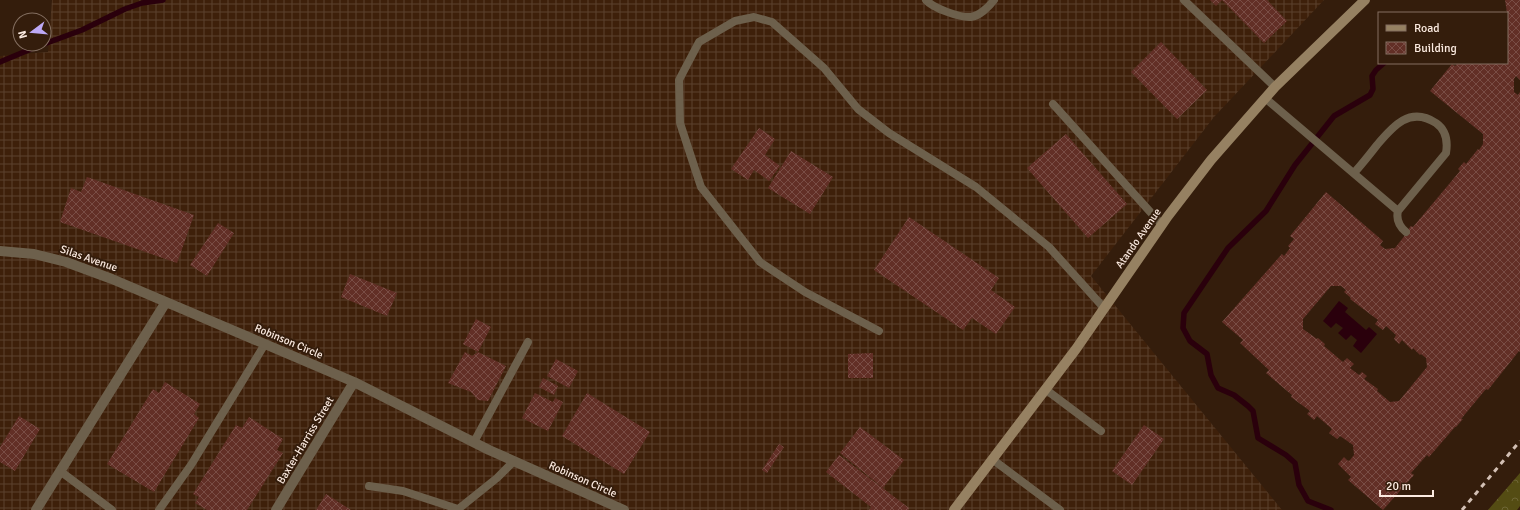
<svg xmlns="http://www.w3.org/2000/svg" width="1520" height="510" font-family="Signika,sans-serif">
	<style>
		.industrial { fill: url(#industrial-grid) }
		.forest { fill: url(#forest-crowns) }
		.water { fill: #2a000c }
		.lines { fill: none; stroke-linecap: round; stroke-linejoin: round }
		.stream { stroke: #2a000c; stroke-width: 5.5 }
		.building { fill: url(#building-cross-hatch); fill-rule: evenodd }
		.service { stroke: #6d604c; stroke-width: 8 }
		.minor { stroke: #6d604c; stroke-width: 10 }
		.secondary { stroke: #968162; stroke-width: 10 }
		.rail { stroke: #d3c0b5; stroke-width: 3; stroke-dasharray: 5 5; stroke-linecap: butt }
		.labels { text-anchor: middle; stroke-width: 4; stroke-linejoin: round; paint-order: stroke }
		.street-label { font-size: 11px; fill: #fcebe1; stroke: #341d0c }
	</style>
	<defs>
		<pattern id="industrial-grid" width="8" height="8" patternUnits="userSpaceOnUse"><rect width="8" height="8" fill="#3e200a"/><path d="M0 4h8M4 0v8" fill="none" stroke="#5b412d"/></pattern>
		<pattern id="forest-crowns" width="20" height="18" patternUnits="userSpaceOnUse"><rect width="20" height="18" fill="#544c13"/><path d="M2 6a3 3 0 1 1 6 0M12 15a3 3 0 1 1 6 0" fill="none" stroke="#6e6635"/></pattern>
		<pattern id="building-cross-hatch" width="8" height="8" patternUnits="userSpaceOnUse"><rect width="8" height="8" fill="#622f26"/><path d="M0 0l8 8M0 8l8-8" fill="none" stroke="#794d45"/></pattern>
	</defs>
	<rect width="100%" height="100%" fill="#341d0c"/>
	<!-- industrial -->
	<path class="industrial" d="M52,0h1272l-110,117 -123,159 191,234h-1282v-454l48,-4z"/>
	<!-- forest -->
	<path class="forest" d="M1520,473v33l-3,4h-29z"/>
	<!-- water -->
	<path class="water" d="M1339,301l9,7 -3,4 21,18 3,-3 8,7 -16,19 -8,-7 4,-6 -6,-5 -5,5 -8,-7 5,-5 -7,-5 -5,5 -8,-7z"/>
	<g class="lines">
		<!-- stream -->
		<path class="stream" d="M44,44l38,-14 43,-21 17,-6 21,-3
			M0,62l43,-18
			M1331,510l-23,-9 -9,-16 -4,-22 -9,-8 -28,-17 -5,-27 -5,-5 -14,-11 -16,-7 -7,-13 -4,-21 -17,-13 -7,-13 1,-15 44,-65 38,-37 29,-46 39,-49 36,-21 3,-6 -1,-13 4,-6 8,-7"/>
	</g>
	<!-- building -->
	<path class="building" d="M1210,0h12l-6,6z
		M1222,0h45l20,21 -23,22z
		M1505,0h15v80l-4,-4 -2,3v13l4,3 2,-3v260l-1,-1 -31,39 -2,-1 -25,30h2l-7,8h-1l-26,30 -2,-2 -16,18 3,2 -31,35 -35,-30 3,-3 -13,-13 6,-7 4,4 2,-1 4,-5 -1,-10 -13,-9 -3,3 -8,-6 3,-4 -15,-13 -3,4 -7,-6 3,-3 -19,-14 1,-2 -26,-22 3,-3 -29,-27 3,-3 -21,-18 60,-68 2,2 6,-8 -2,-2 6,-7 -4,-3 36,-44 57,49 -3,4 5,4 10,-1 11,-14v-2l5,-6 2,1 47,-56 -2,-2 6,-7 2,2 12,-15 1,1 4,-6v-10l-53,-43 22,-27 3,2 3,-3h49v-50zM1331,286h10l5,4 -2,2 7,6 -1,1 28,21 -3,4 8,6 3,-4 10,9 -2,4 5,5 3,-4 10,10 1,-2 7,7 1,-1 5,4 1,9 -28,34 -9,1 -13,-11 1,-2 -14,-10 3,-3 -5,-4 -3,3 -9,-7 4,-4 -7,-6 -4,4 -19,-16 1,-2 -7,-6 -1,1 -14,-10v-10z
		M1161,42l46,48 -30,29 -46,-47z
		M759,128l16,11 -10,16 15,11 -11,15 -15,-11 -6,10 -17,-11z
		M1066,134l61,70 -39,34 -61,-70z
		M791,151l42,26 -23,37 -42,-26z
		M87,177l107,38 -17,48 -117,-41 11,-34 10,4z
		M909,217l90,61 -8,12 24,17 -19,27 -24,-16 -9,12 -89,-60z
		M218,223l16,10 -27,43 -17,-11z
		M350,274l47,19 -10,23 -46,-19z
		M476,319l15,8 -13,25 -15,-8z
		M465,352l7,4 6,-4 28,14 -18,35 -10,-1 -7,-8 -23,-9z
		M873,353v25h-25v-24z
		M556,359l22,12 -9,17 -22,-12z
		M543,378l15,8 -4,9 -15,-8z
		M165,382l35,22 -6,10 5,4 -45,74 -47,-28 46,-75 6,4z
		M535,393l18,9 2,-4 8,4 -15,29 -26,-13z
		M587,393l63,39 -26,42 -62,-38z
		M19,416l21,13 -25,42 -15,-9v-15z
		M249,417l34,22 -6,11 6,3 -36,57h-40l-12,-7 4,-6 -6,-3 43,-69 6,3z
		M1144,425l20,14 -32,46 -20,-14z
		M860,427l44,33 -21,28 -43,-35z
		M779,444l5,3 -17,26 -5,-3z
		M839,455l70,53 -1,2h-39l2,-3 -45,-35z
		M326,494l25,16h-35z"/>
	<g class="lines">
		<!-- service -->
		<path class="service" d="M926,0c7,8 34,18 45,17 8,-1 18,-10 23,-17
			M1184,0l91,87
			M1265,98l133,113
			M1053,104l109,121
			M1354,173c8,-9 16,-19 23,-28 16,-19 33,-39 59,-22 10,7 12,18 10,30l-48,58c-2,8 1,15 8,21
			M879,331l-74,-39 -45,-30 -59,-75 -21,-64 -1,-43 20,-38 36,-21 19,-4 18,5 52,46 34,41 31,24 87,54 73,60 55,61
			M1045,389l56,42
			M474,442l54,-100
			M992,459l68,51
			M60,471l52,39
			M369,486l34,5 55,18
			M159,510l32,-45 74,-121
			M457,510l40,-32 17,-17"/>
		<!-- minor -->
		<path class="minor" d="M0,251l34,3 32,8 46,17 242,103 135,68 135,60
			M36,510l130,-208
			M276,510l78,-128"/>
		<!-- secondary -->
		<path class="secondary" d="M954,510l122,-161 92,-133 43,-56 64,-73 90,-87"/>
		<!-- rail -->
		<path class="rail" d="M1462,510l58,-69"/>
	</g>
	<g class="labels">
		<!-- street labels -->
		<g class="street-label">
			<text transform="translate(1138 238) rotate(-55)" y="4">Atando Avenue</text>
			<text transform="translate(89 258) rotate(19)" y="4">Silas Avenue</text>
			<text transform="translate(289 341) rotate(23)" y="4">Robinson Circle</text>
			<text transform="translate(305 440) rotate(-59)" y="4">Baxter-Harriss Street</text>
			<text transform="translate(583 479) rotate(24)" y="4">Robinson Circle</text>
		</g>
	</g>
	<!-- legend -->
	<rect x="1378" y="12" width="130" height="52" fill="#341d0c" stroke="#846f61"/>
	<rect x="1386" y="25" width="20" height="6" fill="#968162" stroke="#846f61"/>
	<text x="1414" y="32" font-size="12" fill="#fcebe1">Road</text>
	<rect x="1386" y="42" width="20" height="12" fill="url(#building-cross-hatch)" stroke="#846f61"/>
	<text x="1414" y="52" font-size="12" fill="#fcebe1">Building</text>
	<!-- north arrow -->
	<g transform="translate(32 32) rotate(254)"><circle r="19" fill="#341d0c" stroke="#846f61"/>
	<path d="M0-3L7 15L0 10L-7 15Z" fill="#bda9f5"/>
	<text y="-6" font-size="11" font-weight="bold" text-anchor="middle" fill="#fcebe1">N</text>
	</g>
	<!-- scale -->
	<path d="M1380 490v6h53v-6" fill="none" stroke="#fcebe1" stroke-width="2"/>
	<text x="1386" y="490" font-size="12" fill="#fcebe1" stroke="#341d0c" stroke-width="3" paint-order="stroke">20 m</text>
</svg>
